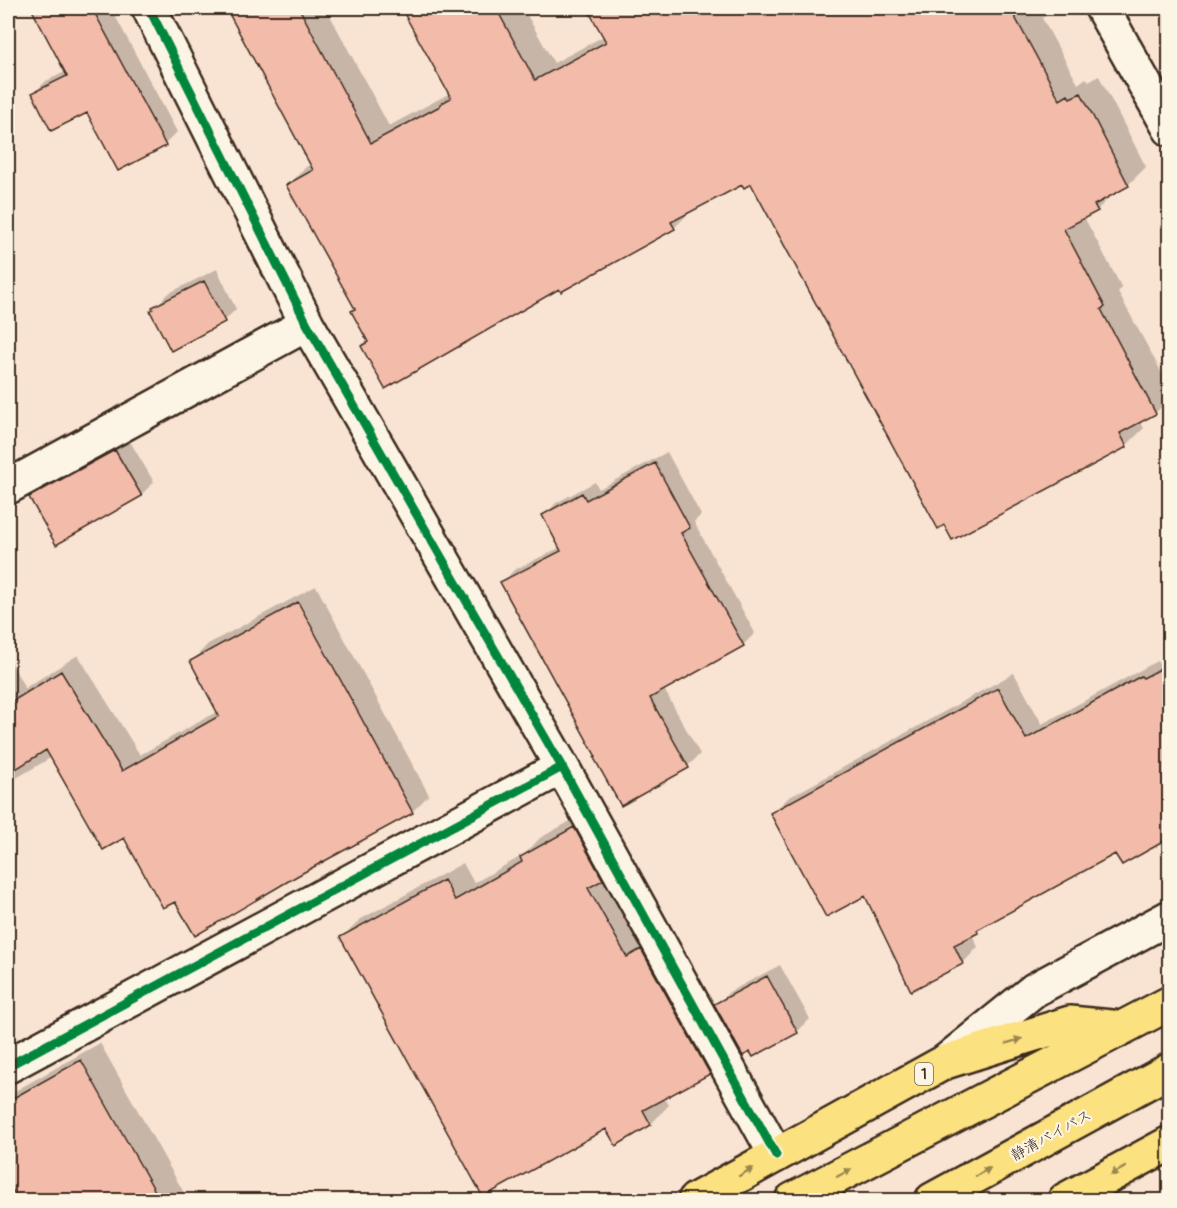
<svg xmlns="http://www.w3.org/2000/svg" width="1177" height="1208" font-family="Pangolin,'Klee One',sans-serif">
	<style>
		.shadow { fill: #0003 }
		.building { fill: #f3bba9; stroke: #3b2a1e; stroke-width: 1.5 }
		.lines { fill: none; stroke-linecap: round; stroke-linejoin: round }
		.street-casing { stroke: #3b2a1e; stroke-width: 38 }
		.highway-casing { stroke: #3b2a1e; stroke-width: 38 }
		.street { stroke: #fcf5e5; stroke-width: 33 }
		.highway { stroke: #fbe180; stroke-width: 33 }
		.cycleway-casing { stroke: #fcf5e5; stroke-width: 13 }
		.cycleway { stroke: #00873e; stroke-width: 9 }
		.oneway { fill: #9b864f }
		.labels { text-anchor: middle; stroke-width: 4.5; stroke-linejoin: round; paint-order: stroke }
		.shield { fill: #fcf5e5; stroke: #75675a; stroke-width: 1.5 }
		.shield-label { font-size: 14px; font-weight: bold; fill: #3b2a1e }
		.street-label { font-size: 15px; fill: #3b2a1e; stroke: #fcf5e5 }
	</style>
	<rect width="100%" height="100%" fill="#f9e4d3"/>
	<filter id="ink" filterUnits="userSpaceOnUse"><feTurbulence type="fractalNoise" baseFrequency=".0167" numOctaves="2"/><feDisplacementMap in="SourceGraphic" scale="12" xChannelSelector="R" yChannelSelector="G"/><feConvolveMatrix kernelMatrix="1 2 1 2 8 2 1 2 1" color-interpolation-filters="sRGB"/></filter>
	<g filter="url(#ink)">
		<!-- shadow -->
		<path class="shadow" d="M38,8h73l66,124 -12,12 -77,-33 -54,-18 12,-12 21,-10 -32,-60z
			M228,8h98l63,118 61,-33 -47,-85h120l31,55 50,-27 -15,-28h473l-20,10 36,66 8,-6 3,3 10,-5 47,91 -18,18 -13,7 -18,18 -13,7 38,71 -4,4 52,96v11l-15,14 -15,8 4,7 -18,18 -375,-264 -9,1 -50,27 -18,18 -114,59 -197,59 6,-6 -13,-32 -68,-123 18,-18 6,-3z
			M217,269l19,40 -12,12 -69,-13 12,-14z
			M8,427l3,14 -3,4z
			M128,438l26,44 -13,13 -110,2 13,-13z
			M667,452l34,63 -7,7 61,111 -12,12 -79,44 36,65 -12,12 -90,-10 -96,-173 12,-13 47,-23 -17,-31 12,-13 39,-21 4,7z
			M316,586l113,209 -17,17 -237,88 -51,-64 -72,-79 -44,26v-126l17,31 53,-33 62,100 78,-44 -26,-50 16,-17z
			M1170,658v178l-54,16 -132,73 -12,9 6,13 -15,16 -51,26 -47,-96 -93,-80 16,-15 226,-125 28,51 115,-63 2,3z
			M592,809l136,245 -19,19 -45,24 5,8 -18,19 -34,20 -10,-17 -265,-189 19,-19 102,-56 11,20 51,-29 15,-16z
			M780,965l30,54 -13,13 -81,-27 13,-13z
			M100,1043l88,157h-180v-105z"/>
		<!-- building -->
		<path class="building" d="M31,8h61l74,138 -48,25 -31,-58 -36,18 -19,-38 35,-17z
			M226,8h73l72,135 69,-37v-2l11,-6 -50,-90h95l39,72 71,-38 -19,-34h423l50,92 8,-5 2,3 11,-5 48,93 -35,19 4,6 -34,18 41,78 -4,2 55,105 -36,19 7,14 -175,93 -8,-15 -6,4 -187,-345 -7,4 -2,-3 -71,37 4,7 -114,63 -2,-3 -174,100 -24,-43 7,-4 -17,-31 4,-2 -69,-124 27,-15z
			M204,281l21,41 -54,29 -21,-40 3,-2 -1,-2z
			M115,450l27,46 -86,49 -27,-48z
			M655,463l35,65 -9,5 63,113 -94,52 39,70 -68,38 -27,-48 2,-1 -96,-175 61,-31 -19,-36 40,-22 4,7z
			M298,602l115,211 -116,63 -102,60 -20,-34 -12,6 -39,-70 -21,12 -57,-100 -38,24v-70l53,-33 61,100 97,-55 -29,-55z
			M1170,664v174l-48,27 -7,-11 -138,76 1,3 -24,12 9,19 -52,27 -46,-95 -39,21 -56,-104 228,-125 28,51 115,-63 2,2z
			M574,827l29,53 -15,8 39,69 14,-8 69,125 -67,36 8,15 -35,21 -10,-17 -123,68 -143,-260 104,-57 11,20 67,-38 -2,-5z
			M767,976l31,57 -45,24 -3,-5 -7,4 -29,-52z
			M81,1060l79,140h-142l-10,-18v-81z"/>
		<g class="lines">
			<defs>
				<path id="street" d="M149,8l158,316 255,443 214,388
					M1102,8l68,121
					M8,487l299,-163
					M946,1061l88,-71 136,-73
					M8,1066l554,-299"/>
				<path id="highway" d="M695,1200l250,-138 125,-39 52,5 48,-25
					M792,1200l330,-172
					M932,1200l238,-130
					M1065,1200l105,-57"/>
			</defs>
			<!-- street casing -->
			<use href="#street" class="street-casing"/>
			<!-- highway casing -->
			<use href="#highway" class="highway-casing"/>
			<!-- street -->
			<use href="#street" class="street"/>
			<!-- highway -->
			<use href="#highway" class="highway"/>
			<defs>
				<path id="cycleway" d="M149,8l158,316 255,443 214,388
					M8,1066l554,-299"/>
			</defs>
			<!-- cycleway casing -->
			<use href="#cycleway" class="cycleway-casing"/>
			<!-- cycleway -->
			<use href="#cycleway" class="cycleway"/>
		</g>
		<!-- one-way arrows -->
		<defs><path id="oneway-solid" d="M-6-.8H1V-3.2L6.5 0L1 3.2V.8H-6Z" transform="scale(1.5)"/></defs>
		<g class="oneway">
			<use href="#oneway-solid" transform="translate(1014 1041) rotate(-17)"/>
			<use href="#oneway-solid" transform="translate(1118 1171) rotate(151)"/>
			<use href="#oneway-solid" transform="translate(746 1172) rotate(-30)"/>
			<use href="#oneway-solid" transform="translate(983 1172) rotate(-29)"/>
			<use href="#oneway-solid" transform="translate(844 1173) rotate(-28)"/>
		</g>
	</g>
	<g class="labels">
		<!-- shield labels -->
		<rect class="shield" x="915" y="1063" width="18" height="22" rx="4.5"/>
		<g class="shield-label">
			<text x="924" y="1079">1</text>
		</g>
		<!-- street labels -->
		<g class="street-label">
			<text transform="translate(1051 1135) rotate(-29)" y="5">静清バイパス</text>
		</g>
	</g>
	<!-- margin -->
	<rect width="1177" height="1208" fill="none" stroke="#fcf5e5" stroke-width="30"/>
	<rect x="15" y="15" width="1147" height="1178" fill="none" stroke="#3b2a1e" stroke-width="2" filter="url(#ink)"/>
</svg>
